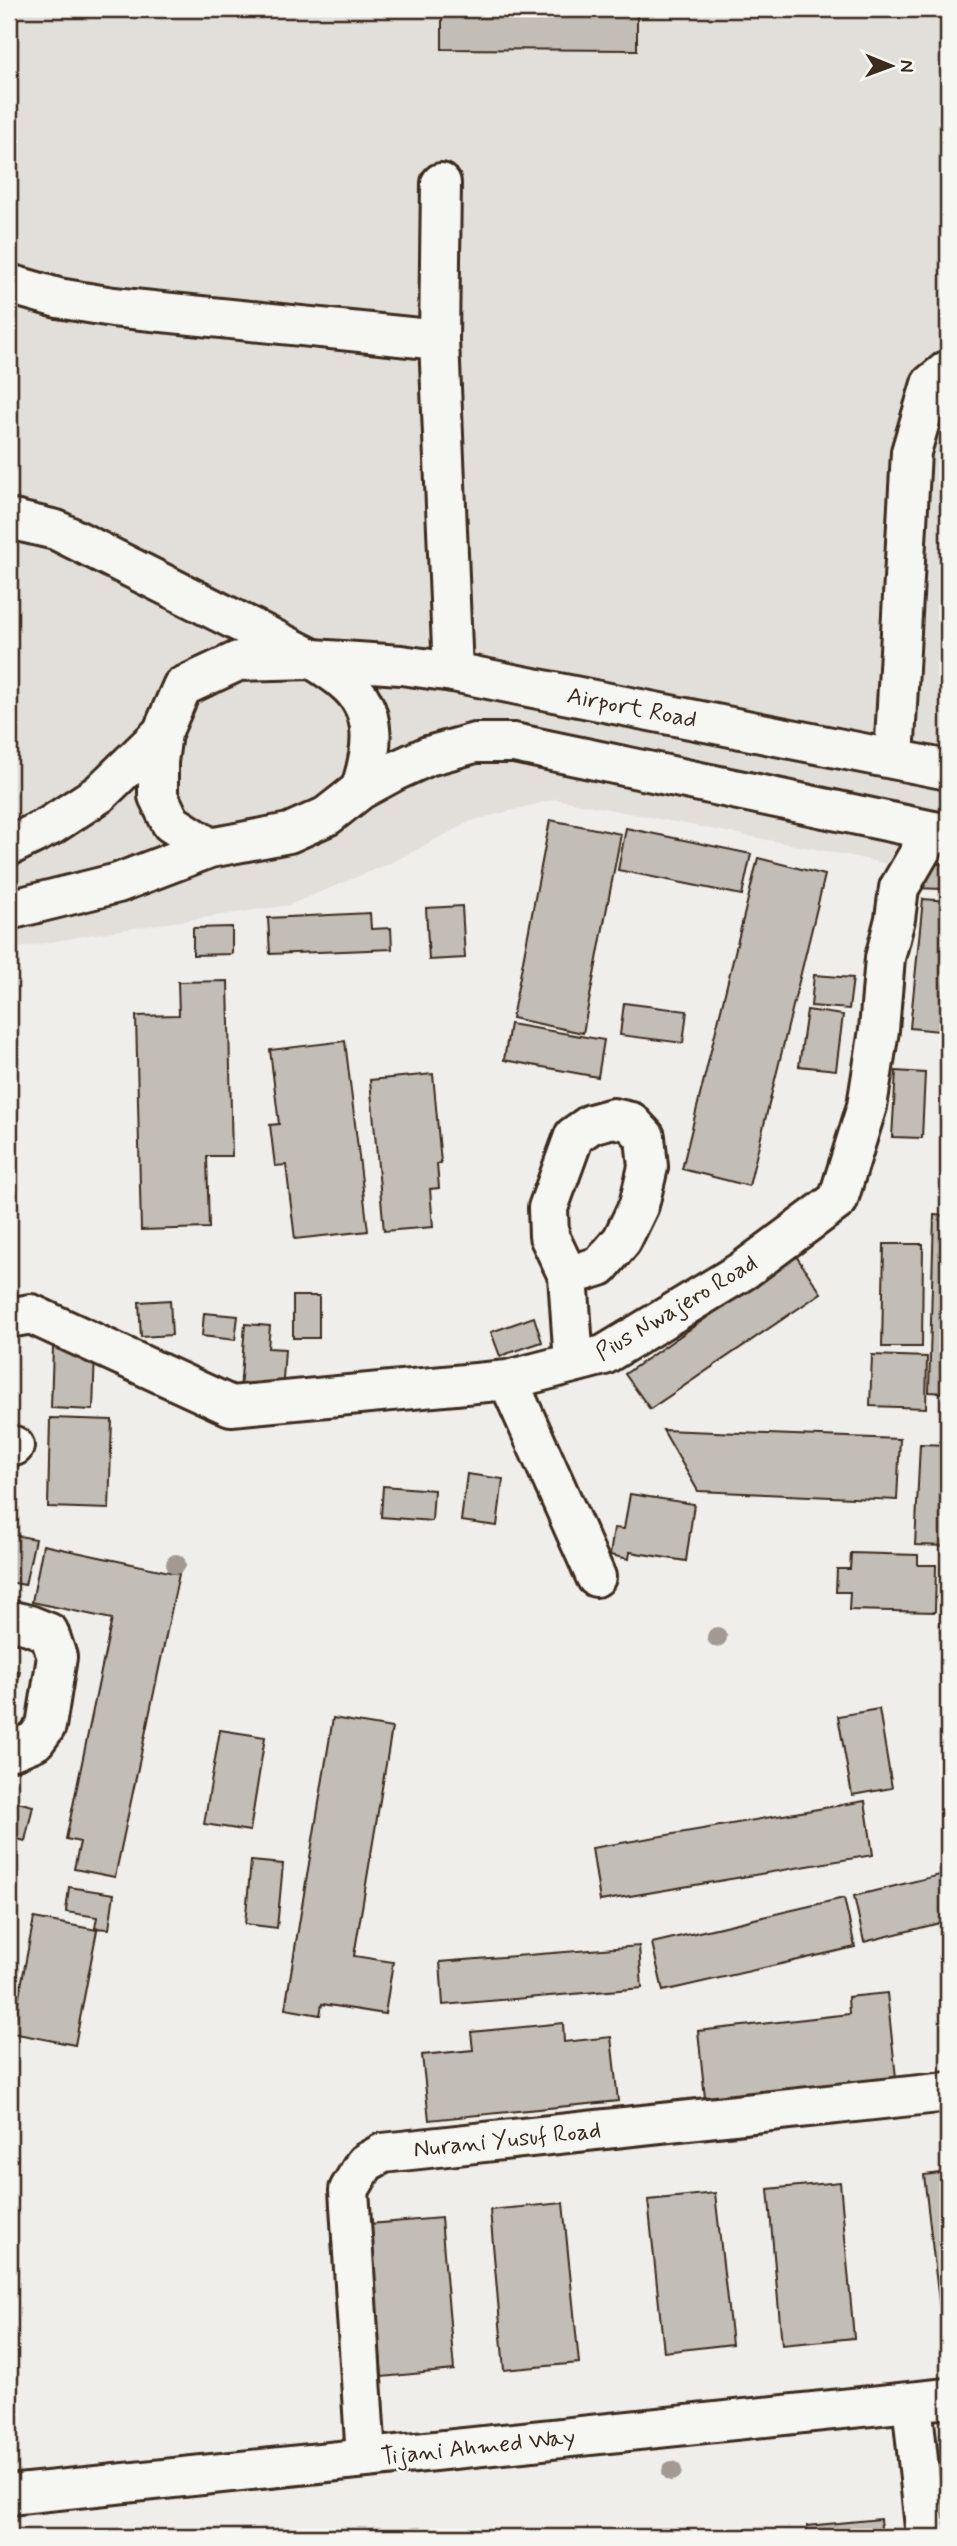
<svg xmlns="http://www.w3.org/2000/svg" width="957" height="2546" font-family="Mynerve,sans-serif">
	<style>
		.built { fill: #e2dfdb }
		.building { fill: #c2bdb7; stroke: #3b2a1e; stroke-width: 2 }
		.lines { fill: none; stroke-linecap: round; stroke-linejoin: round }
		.minor-casing { stroke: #3b2a1e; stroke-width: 44 }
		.major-casing { stroke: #3b2a1e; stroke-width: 44 }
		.minor { stroke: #f6f6f2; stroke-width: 38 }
		.major { stroke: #f6f6f2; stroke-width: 38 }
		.tree { fill: #a19992 }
		.labels { text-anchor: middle; stroke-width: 5; stroke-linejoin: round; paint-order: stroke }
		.street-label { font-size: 24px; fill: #3b2a1e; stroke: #f6f6f2 }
	</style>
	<rect width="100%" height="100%" fill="#efeeea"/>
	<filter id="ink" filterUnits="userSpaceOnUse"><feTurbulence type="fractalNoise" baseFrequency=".0143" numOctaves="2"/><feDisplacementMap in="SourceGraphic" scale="14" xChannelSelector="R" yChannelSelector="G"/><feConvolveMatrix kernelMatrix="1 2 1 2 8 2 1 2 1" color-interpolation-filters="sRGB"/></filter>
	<g filter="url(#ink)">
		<!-- built -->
		<path class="built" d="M9,9h939v869l-97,-22 -295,-57 -85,22 -80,42 -102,42 -195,29 -85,16z"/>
		<!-- building -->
		<path class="building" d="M442,9h195v41l-195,-1z
			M550,820l71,14 -38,199 -71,-15z
			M626,828l125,26 -9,41 -124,-25z
			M758,858l67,17 -76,311 -67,-17z
			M915,863l29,1 -1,25 -29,-1z
			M923,899l25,2v41l-9,89 -29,-3z
			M462,906l3,52 -36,2 -3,-52z
			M370,913l1,16 20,-1 1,21 -122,5 -2,-36z
			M232,927v27l-39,1v-27z
			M814,975l39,3 -4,31 -38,-3z
			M228,981l4,175h-25l2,72 -68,2 -5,-214 43,-1 -1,-33z
			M624,1003l63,8 -4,32 -63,-8z
			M807,1010l36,5 -7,55 -37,-4z
			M510,1024l94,16 -6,37 -94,-17z
			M345,1041l23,190 -73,8 -9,-74 -11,1 -5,-41 9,-1 -9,-74z
			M896,1071l29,2 -3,65 -30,-1z
			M433,1074l8,89 -4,1 2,24 -9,1 3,38 -49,4 -14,-151z
			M934,1215l14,1v177l-19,-1z
			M884,1244h39l-1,103h-40z
			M796,1256l25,37 -171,116 -25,-35z
			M293,1296h26v42h-26z
			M170,1300l2,35 -31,2 -2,-35z
			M204,1313l34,3 -3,24 -33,-4z
			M534,1317l8,25 -42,14 -9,-24z
			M245,1324l25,2 -2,22 17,1 -3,46 -42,-4z
			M53,1347l42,2 -2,61 -42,-2z
			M872,1355l55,2 -1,51 -56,-2z
			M50,1418l62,2 -3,89 -61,-2z
			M663,1430l237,9 -3,61 -199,-9z
			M920,1444l28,1v101l-33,-1z
			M467,1474l36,5 -6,47 -36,-5z
			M383,1486l51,4 -2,31 -51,-4z
			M630,1494l64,10 -8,57 -56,-9 -1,7 -19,-4 4,-27 10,1z
			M9,1534l26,5 -10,46 -16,-3z
			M43,1545l136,29 -64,303 -41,-8 6,-27 -14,-3 46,-220 -80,-17z
			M851,1553l67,2v10h18l-1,47 -86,-2 1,-18h-14l1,-23h13z
			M943,1563h5v69h-8z
			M9,1669l11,2 -11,58z
			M879,1709l13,79 -40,7 -14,-79z
			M333,1718l59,10 -38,228 39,6 -8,52 -63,-10 -2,11 -35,-6z
			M220,1730l45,7 -15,94 -46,-7z
			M9,1800l24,6 -8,35 -16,-4z
			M865,1801l8,54 -273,46 -8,-53z
			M251,1861l32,3 -6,64 -32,-4z
			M948,1873v48l-84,21 -10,-46z
			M69,1887l45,7 -5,35 -14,-1 2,-11 -31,-5z
			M844,1898l11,49 -192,44 -11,-48z
			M34,1918l63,12 -22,115 -63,-12z
			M639,1946l3,42 -199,17 -3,-43z
			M943,1966h5v57z
			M887,1993l9,85 -191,20 -7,-67 151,-17 -1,-17z
			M563,2023l1,19 47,-5 7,64 -189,19 -7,-65 51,-5 -2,-18z
			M948,2172v154l-6,1 -18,-152z
			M840,2182l14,156 -72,7 -14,-156z
			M715,2193l17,151 -68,8 -16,-152z
			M563,2203l16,160 -75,7 -14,-160z
			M441,2218l13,152 -72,7 -13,-153z
			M880,2519l2,18h-74l-1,-11z
			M757,2533v4h-44z"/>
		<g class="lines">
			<defs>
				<path id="minor" d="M441,183l-2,157 14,332
					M9,284l49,14 55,9 326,33
					M9,519l47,11 257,129
					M894,759l17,-307 20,-68 17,-14
					M568,1276l32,-10 22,-26 17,-35 9,-38 -3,-30 -14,-15 -18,-4 -22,6 -17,12 -26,72 1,28 19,40 6,87
					M9,1318l22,-4 200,92 277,-26 96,-25 140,-85 94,-70 29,-94 12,-76 6,-72 10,-39 4,-31 33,-57
					M508,1380l88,197
					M9,1446h5
					M9,1620l20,5 20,8 8,24 -11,69 -11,15 -22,9 -4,-1
					M912,2402l14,135
					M366,2458l-17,-268 16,-27 18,-10 565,-61
					M9,2495l939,-97"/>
				<path id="major" d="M313,659c10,7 22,14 31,22 36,29 29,71 16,109
					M9,846l41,-20 49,-32 63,-61
					M210,848l-39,-25 -13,-27v-34l4,-29 20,-46 56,-26 75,-2 88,6 52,7 495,98
					M9,910l109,-27 92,-35 79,-15 38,-17 33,-26 35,-19 33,-15 47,-13h39l434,91"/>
			</defs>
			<!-- minor casing -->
			<use href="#minor" class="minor-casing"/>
			<!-- major casing -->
			<use href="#major" class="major-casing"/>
			<!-- minor -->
			<use href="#minor" class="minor"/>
			<!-- major -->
			<use href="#major" class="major"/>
		</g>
		<!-- trees -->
		<g class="tree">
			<circle cx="176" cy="1564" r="10"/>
			<circle cx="717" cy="1637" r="10"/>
			<circle cx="672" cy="2471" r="10"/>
		</g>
	</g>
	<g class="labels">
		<!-- street labels -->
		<g class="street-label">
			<text transform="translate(632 707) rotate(11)" y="8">Airport Road</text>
			<text transform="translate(676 1307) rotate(-31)" y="8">Pius Nwajero Road</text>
			<text transform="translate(507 2139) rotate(-6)" y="8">Nurani Yusuf Road</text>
			<text transform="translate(478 2446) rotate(-6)" y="8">Tijani Ahmed Way</text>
		</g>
	</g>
	<!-- margin -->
	<rect width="957" height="2546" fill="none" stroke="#f6f6f2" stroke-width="35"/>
	<rect x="18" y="18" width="922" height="2511" fill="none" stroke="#3b2a1e" stroke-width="2.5" filter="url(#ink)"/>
	<!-- north arrow -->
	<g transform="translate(891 66) rotate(91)" stroke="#f6f6f2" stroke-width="5" paint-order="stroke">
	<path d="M0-5L12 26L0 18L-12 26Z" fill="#3b2a1e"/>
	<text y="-10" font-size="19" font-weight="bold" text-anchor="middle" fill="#3b2a1e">N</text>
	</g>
</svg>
